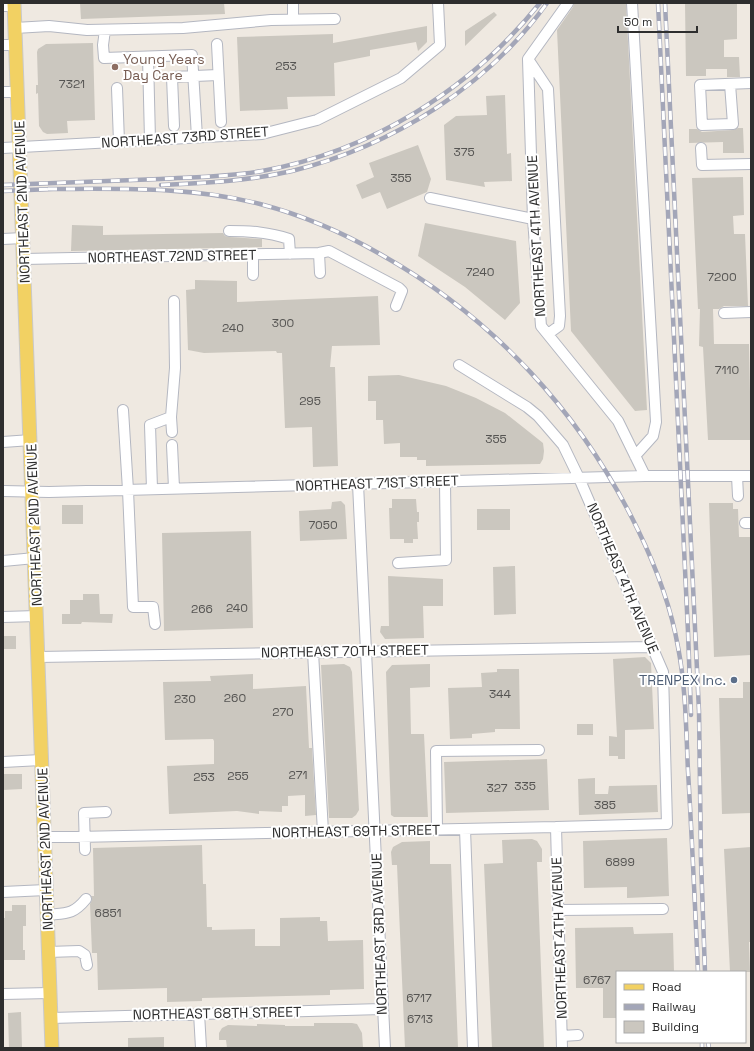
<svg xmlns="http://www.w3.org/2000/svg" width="754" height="1051" font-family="'Space Grotesk',sans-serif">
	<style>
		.building { fill: #cbc7bf }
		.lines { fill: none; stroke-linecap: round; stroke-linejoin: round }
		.minor-casing { stroke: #b4b7c1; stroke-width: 12 }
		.major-casing { stroke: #c9c9c9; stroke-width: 15 }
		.minor { stroke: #fff; stroke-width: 10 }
		.major { stroke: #f2d163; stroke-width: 13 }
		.rail-casing { stroke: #a3a6b8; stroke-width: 4.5 }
		.rail { stroke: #fff; stroke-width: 3; stroke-dasharray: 9; stroke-linecap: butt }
		.education-dot { fill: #8d6e63; stroke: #fff; stroke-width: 1.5 }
		.service-dot { fill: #5c6f8a; stroke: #fff; stroke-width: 1.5 }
		.labels { text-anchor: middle; stroke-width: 4; stroke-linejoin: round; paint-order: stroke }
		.number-label { font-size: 12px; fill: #555452 }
		.education-label { font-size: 14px; fill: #785e54; stroke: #fff; text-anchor: start }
		.street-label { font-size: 14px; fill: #2e2e2e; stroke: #fff }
		.service-label { font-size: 14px; fill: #4e5e75; stroke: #fff; text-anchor: end }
	</style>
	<rect width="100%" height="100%" fill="#efe9e1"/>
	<!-- building -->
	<path class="building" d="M80,3h144l1,11 -144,5z
		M574,3h52l21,407 -12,1 -64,-80 -14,-301 16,-23z
		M685,3h52v36l-13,1v17h15l1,20h-13v-8h-21v7h-20z
		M494,12l3,3 -32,31v-15z
		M427,26v16l-9,9 -2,-9 -46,8v6l-36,7 1,33 -48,1 1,12 -48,2 -3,-74 96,-3v9z
		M93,43l2,77 -28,1 1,12 -21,1 -4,-2 -4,-6 -1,-33 -2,1v-9h2l-1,-33 1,-3 8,-5z
		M505,95l2,59 4,-1 1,28 -28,1 1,5 -39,-7 -2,-55 12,-9 31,-1 -1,-19z
		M738,128h5l1,25h-21v-11l-34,1v-14h8l5,3 31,-2z
		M418,145l13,34 -4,13 -40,17 -7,-17 -18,7 -6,-14 18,-8 -5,-14z
		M743,177l1,38 -11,1 1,18h11l3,72h-24l-5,3h-6l1,35h35l2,96h-43l-5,-93 -4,-1 1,-37h-2l-6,-131z
		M425,223l91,18 4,62 -15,17 -40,-33 -47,-31z
		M72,225l31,1v9l120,-2 2,3 4,1 33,2v8l-191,4z
		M195,280l42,1v21l141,-6 2,49 -48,1 -2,21h5l3,99 -25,1 -1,-40 -27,1 -3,-75h-5l-1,-2 -72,2 -16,-3 -2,-60 9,-1z
		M399,375l47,11 30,12 29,15 38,30 1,8 -1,8 -3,5 -114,2v-6h-9v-3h-17v-14l-16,1 -1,-24h-7v-19h-8v-25z
		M392,499h24l1,13h2v10h-2l1,17h-5v4h-9v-4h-14l-1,-31h3z
		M341,501l4,4 2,34 -47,2 -1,-30 32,-2 1,-7z
		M709,503h24v6h5l1,28h12v118l-37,2z
		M62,505h21v19h-21z
		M477,509h33v21h-33z
		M251,531l2,97 -89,3 -2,-98z
		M515,566l1,48 -22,1 -1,-48z
		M388,576l55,3v27h-20l1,32 -39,1 -5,-7 1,-6h8z
		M83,594h16l1,20h13l-1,9 -30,-1 -1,2h-19v-10h8v-14h13z
		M3,636h13v13h-13z
		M645,657l6,6 3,66 -29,1v29h-7v-3h-9v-20l8,1 -4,-78z
		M344,664l6,3 2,5 7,138 -3,5 -4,3h-23l-8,-153z
		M430,664v23l-20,1 1,46h13l4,83h-34l-3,-2 -5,-143 6,-7z
		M497,669h22l1,60h-25v3l-23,2v4l-22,1 -2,-51 34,-1 -1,-14 16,-1z
		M253,674v15l53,-3 3,62h3l4,67 -11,1v-21l-17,1v10h-6v6l-23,-1v3l-22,-3 -68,3 -2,-48 47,-2v-23l-1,-2 -48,1 -2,-58 48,-1 -1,-5z
		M743,682h8v131l-29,1 -3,-116h24z
		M577,724h16v11h-16z
		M547,759l2,51 -103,3 -2,-51z
		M3,774h19v15l-19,1z
		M595,778v16h13l1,-8 48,-1 1,27 -79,3 -1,-36z
		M667,838l2,58 -42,2v-11l-43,1 -1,-47z
		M532,839l5,2 5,8v13h-5l7,186h-52l-8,-184 19,-1 -1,-23z
		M430,841v23h21l7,184h-53l-8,-183h-5l-1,-13 2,-5 9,-5z
		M202,845l1,39h3l1,43h5v3l43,-1v17h25v-28l40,-1v4h7l1,20 35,-1 1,49 -34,1v5l-128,3v3l-35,1v-14l-69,2 -1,-37h-5l-2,-49 2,-4 -1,-4h3l-1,-48z
		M751,847v95h-2l1,30h-20l-6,-123z
		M12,905h14v21h-3v24h2v10h-22v-42h2v-7h7z
		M633,927l1,7 39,-1 1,39h-57v46h-14v-30h-27l-1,-60z
		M21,1012l1,36h-13l-1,-35z
		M314,1023h38l5,1 5,9 1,15h-136l-1,-8h-7v-7l3,-5 6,-3 29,1v-2l28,1v1h29z
		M164,1037v11h-36v-10z"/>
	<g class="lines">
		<defs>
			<path id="minor" d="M293,3v17
				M632,3l24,419 -3,14 -18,20
				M3,6h12
				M15,28l34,-2 38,4 96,-2 88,-8 64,-1
				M105,30l-2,15 1,13 88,-3 5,82
				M217,44l4,78
				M3,45h13
				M148,57l2,83
				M528,59l5,160 8,107 77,95 27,55
				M528,59l20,30 12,227 -1,10 -11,8
				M528,59l40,-56
				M730,84l3,40 -31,1 -2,-40 51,-2
				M117,88l2,54
				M3,92h15
				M174,126l-2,-49 46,-2
				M3,148l259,-14 55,-14 84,-42 39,-33 -2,-42
				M701,148l1,17 49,-1
				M430,198l103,21
				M229,231c21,0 40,1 60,8l1,15
				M3,239l20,-1
				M319,253l1,20
				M253,254v21
				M24,259l295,-6 10,-2 70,37 3,3 -6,15
				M724,313l27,-1
				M123,410l5,80 5,117h20l2,17
				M172,432l-1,-15 4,-49 -1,-67
				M3,442l28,-2
				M172,445l2,43
				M737,476l1,20
				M358,484l27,564
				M152,489l-2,-64 21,-8
				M3,491l46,1 596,-16h106
				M745,523h6
				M3,561l32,-3
				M398,563l48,-3 -1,-78
				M3,617l34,-1
				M313,652l10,180
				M38,657l615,-10
				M3,762l38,-2
				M556,827l6,221
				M437,829l-1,-78 103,-1
				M465,829l8,219
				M45,837h31l480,-10 111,-3 -4,-152 -84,-194 -16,-33 -25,-29 -11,-9 -68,-42
				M85,850l-1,-37 22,-1
				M3,892l43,-2
				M559,910l104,-1
				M47,915c19,-2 26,0 39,-16
				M48,952l31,-1 6,4 2,10
				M3,994l47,-1
				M199,1013l2,35
				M51,1018l331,-9
				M562,1036l16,-1"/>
			<path id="major" d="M14,3l38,1045"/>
		</defs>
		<!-- minor casing -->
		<use href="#minor" class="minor-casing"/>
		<!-- major casing -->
		<use href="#major" class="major-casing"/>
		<!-- minor -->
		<use href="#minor" class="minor"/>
		<!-- major -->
		<use href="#major" class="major"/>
		<defs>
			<path id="rail" d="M658,3l30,629 3,83
				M665,3l34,708 2,150 4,111
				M3,185c52,-2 104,-4 157,-6 34,-2 68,-2 102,-8 110,-20 208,-81 278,-168
				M161,185c44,-2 88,-4 131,-14 100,-25 195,-84 255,-168
				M48,189c71,0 143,-3 212,15 42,11 82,28 120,50 113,63 202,160 258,276 18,37 33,77 40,117 8,41 8,83 10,124 4,67 7,134 10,201
				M3,191l50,-2
				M702,1042v6
				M708,1042l1,6"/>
		</defs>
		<!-- rail casing -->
		<use href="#rail" class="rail-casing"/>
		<!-- rail -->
		<use href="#rail" class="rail"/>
	</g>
	<!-- markers -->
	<circle class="education-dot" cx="115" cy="67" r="4"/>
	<circle class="service-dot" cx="734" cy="680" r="4"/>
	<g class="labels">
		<!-- number labels -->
		<g class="number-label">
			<text x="286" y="70">253</text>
			<text x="72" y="88">7321</text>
			<text x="464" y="156">375</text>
			<text x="401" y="182">355</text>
			<text x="480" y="276">7240</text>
			<text x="722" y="281">7200</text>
			<text x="283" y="327">300</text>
			<text x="233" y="332">240</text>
			<text x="727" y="374">7110</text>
			<text x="310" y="405">295</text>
			<text x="496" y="443">355</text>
			<text x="323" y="529">7050</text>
			<text x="237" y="612">240</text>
			<text x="202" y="613">266</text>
			<text x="500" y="698">344</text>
			<text x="235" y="702">260</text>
			<text x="185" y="703">230</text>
			<text x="283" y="716">270</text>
			<text x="298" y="779">271</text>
			<text x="238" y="780">255</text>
			<text x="204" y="781">253</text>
			<text x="525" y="790">335</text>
			<text x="497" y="792">327</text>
			<text x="605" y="809">385</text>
			<text x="620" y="866">6899</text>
			<text x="108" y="917">6851</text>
			<text x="597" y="984">6767</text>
			<text x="419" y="1002">6717</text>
			<text x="420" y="1023">6713</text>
		</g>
		<!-- education labels -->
		<g class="education-label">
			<text x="123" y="64">Young Years<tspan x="123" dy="16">Day Care</tspan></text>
		</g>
		<!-- street labels -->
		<g class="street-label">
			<text transform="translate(185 137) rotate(-4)" y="5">NORTHEAST 73RD STREET</text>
			<text transform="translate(22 202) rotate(-92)" y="5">NORTHEAST 2ND AVENUE</text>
			<text transform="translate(536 236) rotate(-93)" y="5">NORTHEAST 4TH AVENUE</text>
			<text transform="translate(172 256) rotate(-1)" y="5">NORTHEAST 72ND STREET</text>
			<text transform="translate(377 483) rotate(-2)" y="5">NORTHEAST 71ST STREET</text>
			<text transform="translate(34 525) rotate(-92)" y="5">NORTHEAST 2ND AVENUE</text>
			<text transform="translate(623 578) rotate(67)" y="5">NORTHEAST 4TH AVENUE</text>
			<text transform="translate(345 651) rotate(-1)" y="5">NORTHEAST 70TH STREET</text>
			<text transform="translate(356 831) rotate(-1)" y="5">NORTHEAST 69TH STREET</text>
			<text transform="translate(45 849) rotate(-92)" y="5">NORTHEAST 2ND AVENUE</text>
			<text transform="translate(379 934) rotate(-92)" y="5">NORTHEAST 3RD AVENUE</text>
			<text transform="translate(559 938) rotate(-92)" y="5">NORTHEAST 4TH AVENUE</text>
			<text transform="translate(217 1013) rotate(-1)" y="5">NORTHEAST 68TH STREET</text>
		</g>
		<!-- service labels -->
		<g class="service-label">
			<text x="726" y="685">TRENPEX Inc.</text>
		</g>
	</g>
	<!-- border -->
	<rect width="754" height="1051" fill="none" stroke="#2e2e2e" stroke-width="8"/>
	<!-- legend -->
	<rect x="616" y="971" width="130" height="72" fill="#ffffff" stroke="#ababab"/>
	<rect x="624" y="984" width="20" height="6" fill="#f2d163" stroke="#ababab"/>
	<text x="652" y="991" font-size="12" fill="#2e2e2e">Road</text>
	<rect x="624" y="1004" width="20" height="6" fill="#a3a6b8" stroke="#ababab"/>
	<text x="652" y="1011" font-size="12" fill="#2e2e2e">Railway</text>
	<rect x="624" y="1021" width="20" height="12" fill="#cbc7bf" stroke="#ababab"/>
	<text x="652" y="1031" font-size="12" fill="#2e2e2e">Building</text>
	<!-- scale -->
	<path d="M618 26v6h79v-6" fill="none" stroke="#2e2e2e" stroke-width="2"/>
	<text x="624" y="26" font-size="12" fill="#2e2e2e" stroke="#ffffff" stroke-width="3" paint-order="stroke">50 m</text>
</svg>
